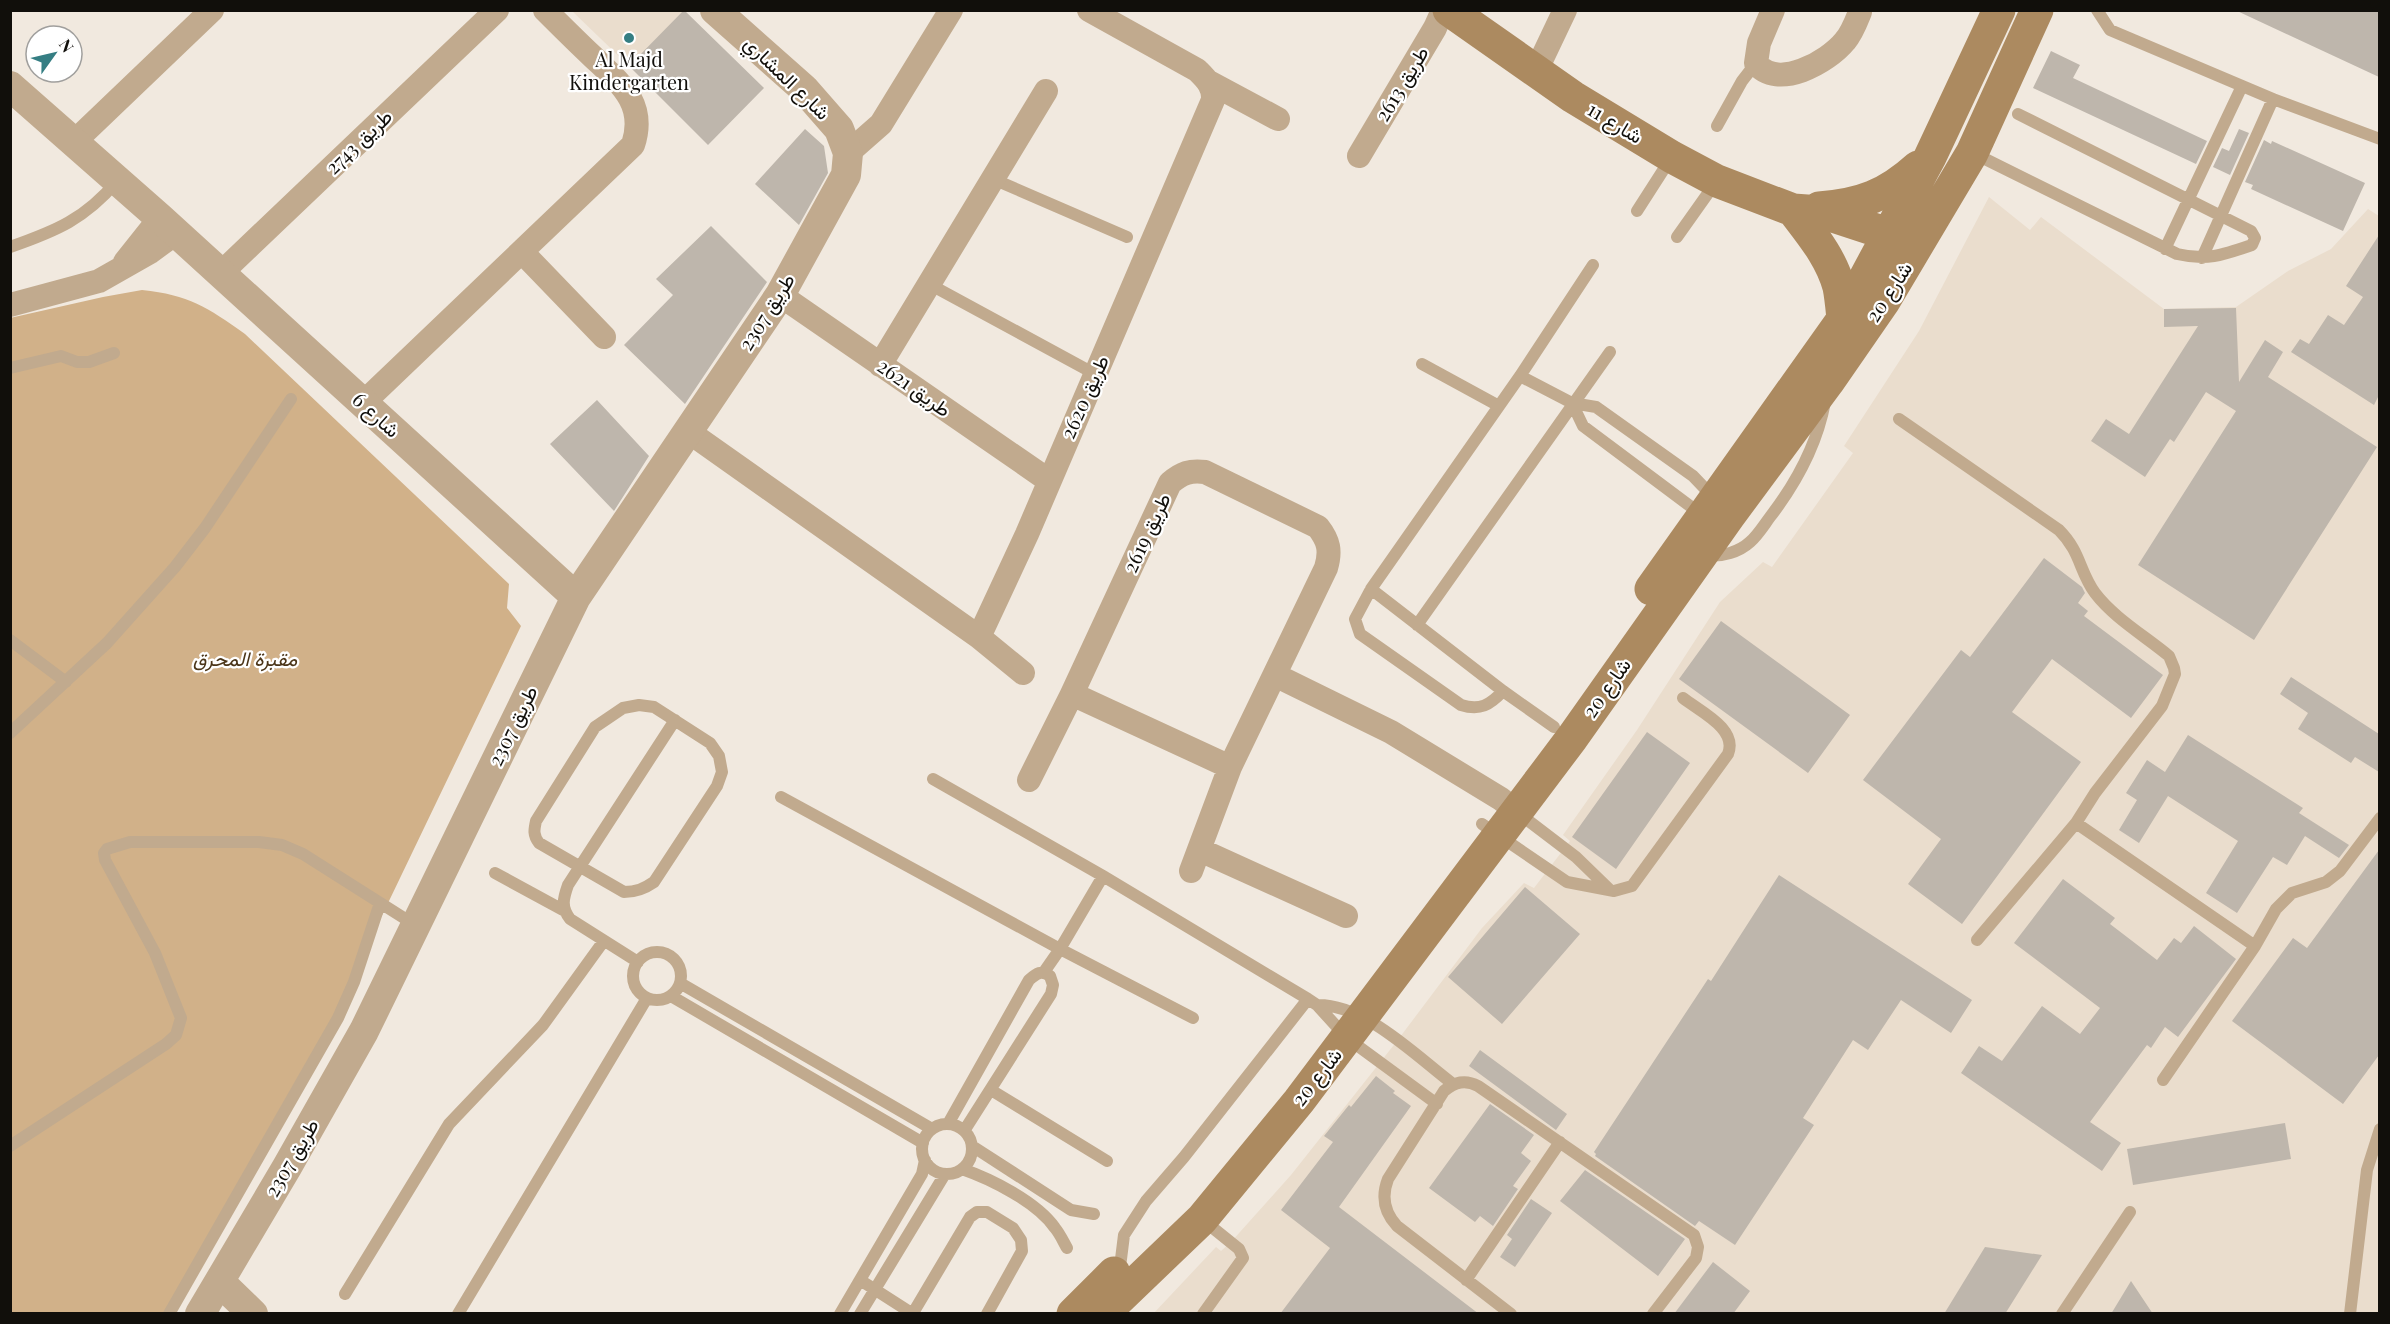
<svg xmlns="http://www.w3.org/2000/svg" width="2390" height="1324" font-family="'Playfair Display',Vazirmatn,serif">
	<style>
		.built { fill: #eaddcd }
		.green { fill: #d1b189 }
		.building { fill: #beb6ac }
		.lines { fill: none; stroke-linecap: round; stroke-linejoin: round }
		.service { stroke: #c1aa8e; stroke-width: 12 }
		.minor { stroke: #c1aa8e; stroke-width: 24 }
		.tertiary { stroke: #c1aa8e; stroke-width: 30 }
		.secondary { stroke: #ac8a60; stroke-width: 33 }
		.poi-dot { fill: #357e83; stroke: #fff; stroke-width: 2 }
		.labels { text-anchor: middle; stroke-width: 4.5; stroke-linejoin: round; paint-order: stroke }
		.poi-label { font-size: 20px; fill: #110f0b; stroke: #fff }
		.street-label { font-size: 20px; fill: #110f0b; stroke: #fff }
		.park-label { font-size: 20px; font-style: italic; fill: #4b3518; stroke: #fff }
	</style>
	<rect width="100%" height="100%" fill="#f1e9df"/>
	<!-- built -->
	<path class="built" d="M572,11h112l-55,55z
		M1989,197l41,33 11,-13 123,92 72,-2 52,-36 43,-22 37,-40 11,7v1097l-1226,1 63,-67 5,4 10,-9 60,-67 106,-134 85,-113 42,-45 10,5 36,-47 -7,-6 74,-105 83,-128 43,-40 9,5 81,-114 -9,-7 75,-115z"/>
	<!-- green -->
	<path class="green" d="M142,290c47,5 65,17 103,44l264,250 -2,24 14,18 -216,450 -141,237h-153l-1,-995 93,-21z"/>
	<!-- building -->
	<path class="building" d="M684,10l80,78 -56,57 -79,-79z
		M2235,10h144v67z
		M2051,51l29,14 -7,13 134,63 -11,23 -163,-76z
		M805,129l19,17 4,27 -29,52 -44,-41z
		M2239,129l10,4 -19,42 -17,-8 9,-19 7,3z
		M2264,140l7,4 1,-3 93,42 -22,48 -92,-42 2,-4 -8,-3z
		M711,226l56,56 -82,122 -61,-59 49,-50 -17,-16z
		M2379,235v160l-5,10 -83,-53 9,-13 9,5 19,-29 16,10 19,-28 -17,-11z
		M2236,308l3,74 26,-42 18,12 -15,25 109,70 -123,193 -116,-75 98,-154 -30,-19 -32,50 -4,-3 -25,38 -54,-36 15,-22 23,15 69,-108 -34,1v-18z
		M597,400l52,56 -35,55 -64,-67z
		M2044,558l38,29 3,6 -7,10 10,8 -4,5 79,59 -32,43 -79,-59 -40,53 69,50 -119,162 -54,-40 33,-45 -78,-59 98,-130 9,7z
		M1721,621l129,94 -42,58 -129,-94z
		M2291,677l88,57v38l-24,-15 -4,6 -53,-34 10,-16 -28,-19z
		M1647,732l43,31 -74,106 -44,-32z
		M2188,735l115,73 -4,5 50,32 -10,13 -34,-22 -18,29 -14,-8 -36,56 -31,-20 32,-52 -70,-45 -29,47 -20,-13 18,-30 -11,-7 21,-33 18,12z
		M2379,850v205l-36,49 -111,-83 61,-83 14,10z
		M1779,875l193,125 -21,33 -50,-33 -33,50 -15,-10 -50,78 11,7 -79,120 -36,-24 -4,5 -100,-70 1,-2 -2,-2 114,-173 3,2z
		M2063,879l52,39 -5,6 47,36 17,-22 7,5 13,-17 42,33 -58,78 -13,-10 -14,21 -4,-3 -57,77 31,21 -19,28 -141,-98 18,-27 23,15 40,-55 38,28 20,-26 -86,-65z
		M1525,887l55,47 -78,90 -54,-47z
		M1480,1050l87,64 -11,16 -87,-64z
		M1376,1076l19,15 -2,2 18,13 -72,101 140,107h-199l50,-66 -49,-38 52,-68 -9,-6 25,-31 2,2z
		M1490,1104l44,31 -13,18 10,8 -18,25 5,3 -25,37 -13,-10 -5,6 -46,-34z
		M2285,1123l6,36 -158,26 -6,-36z
		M1585,1170l100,69 -27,37 -98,-75z
		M1531,1199l21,14 -37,54 -15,-10 12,-18 -5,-4z
		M1985,1247l57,8 -37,59h-61z
		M1713,1262l37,29 -17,23h-59z
		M2131,1281l22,33h-42z"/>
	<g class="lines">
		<!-- service -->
		<path class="service" d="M2097,10l13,20 163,69 107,40
			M1717,126l25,-45 14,-18
			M1973,153l204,101c30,7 46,1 75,-9l3,-7 -4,-7 -233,-117
			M993,179l134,58
			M1637,211l34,-53
			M1677,237l39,-55
			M10,247c46,-16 75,-28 107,-66
			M2165,249l77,-163
			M2202,258l71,-159
			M929,284l166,90
			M1422,364l77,42
			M10,368l51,-12 16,6h12l25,-9
			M1520,376l52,27 24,4 97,69 21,22
			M1572,403l11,23 119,89
			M1899,419l160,111c22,22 20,41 36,63 19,25 50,43 74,63l5,12 1,6 -13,32 -67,87 -19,30 -99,117
			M1708,555c14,2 31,-3 42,-13 8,-7 14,-17 20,-25 27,-35 47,-72 55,-115
			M1371,589l132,102 51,36
			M1417,625l193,-273
			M10,640l56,42
			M1503,691c-13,14 -23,20 -42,14l-101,-71 -5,-15 16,-30 149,-213 73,-111
			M639,705l15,2 56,36 9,13 3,16 -5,14 -63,96c-10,7 -18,10 -30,10l-85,-49c-6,-8 -5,-13 -3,-22l59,-94 28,-19z
			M10,733l97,-90 68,-76 30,-39 86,-129
			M933,779l170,97 205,123 9,6 30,33 90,66
			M781,797l279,152 -16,23
			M1517,812l59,45 34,33
			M2076,823l179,123
			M1482,824l85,58 47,9 18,-5 96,-132c10,-25 -27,-42 -45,-56
			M495,873l68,37
			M1103,876l-43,73 133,69
			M633 976a24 24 0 1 1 48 0a24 24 0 1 1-48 0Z
			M638,962l-68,-43c-9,-12 -7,-20 -2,-34l107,-165
			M680,983l252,146
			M671,996l252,147
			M1317,1005c48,-1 99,51 136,79
			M2163,1080l92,-134 21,-37 16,-16 34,-11 14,-11 40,-53
			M991,1090l116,71
			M948,1124l81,-144c8,-7 12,-10 21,-4l3,9 -2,9 -87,137
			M922 1149a25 25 0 1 1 50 0a25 25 0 1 1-50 0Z
			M10,1146l156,-102 10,-9 5,-17 -26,-65 -50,-93 -1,-7 3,-4 23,-7h129l23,3 21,9 112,71
			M972,1146l99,64 23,4
			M962,1169c29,10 75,33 93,59 5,6 8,13 12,20
			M1120,1267l4,-32 22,-34 38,-44 124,-158
			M860,1280l53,34
			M1466,1280l94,-138
			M345,1294l104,-170 94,-99 60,-83
			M169,1314l169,-296 16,-36 26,-79
			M458,1314l189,-316
			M840,1314l82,-140 3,-14
			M860,1314l85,-140
			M915,1314l-2,-1 57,-96 7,-5h10l26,16 8,12 1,11 -35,63
			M1203,1314l40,-56 -4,-9 -36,-29
			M1511,1314l-114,-88c-13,-14 -16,-29 -9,-47l56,-88c11,-9 21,-12 34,-5l216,149 4,12 -2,11 -43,56
			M2062,1314l68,-102
			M2350,1314l17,-144 13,-41"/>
		<!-- minor -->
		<path class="minor" d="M1773,10l-14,33 -3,20c21,28 72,-1 89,-22 7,-8 11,-19 15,-29
			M1536,71l29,-61
			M1209,82l69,37
			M74,142l138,-132
			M848,153l33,-29 70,-114
			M1359,156l76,-128 8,-18
			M522,252l82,85
			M125,262l35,-44
			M220,274l277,-264
			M780,295l268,185
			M10,305l89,-24 51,-29 26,-19
			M880,365l166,-274
			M363,403l270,-258c14,-42 -14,-63 -41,-89 -16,-15 -31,-30 -47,-46
			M689,432l290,205 44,36
			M979,637l48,-103 186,-434c1,-14 -7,-21 -16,-30l-108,-60
			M1275,675l116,57 110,67 16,13
			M1072,694l158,73
			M1029,780l43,-86 98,-211c12,-10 20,-13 35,-11l113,55c11,14 13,24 8,41l-96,199 -39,104
			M1200,850l146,66"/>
		<!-- tertiary -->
		<path class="tertiary" d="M10,86l150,132 416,379
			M220,1282l33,32
			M200,1314l87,-147 77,-136 212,-434 204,-302 66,-120 2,-22 -9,-24 -35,-40 -89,-79"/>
		<!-- secondary -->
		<path class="secondary" d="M1449,10l124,87 99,60 45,24 76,29 28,2 67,22 11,6 4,6
			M1819,208c42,-3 68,-13 99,-41
			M1793,210c18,24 38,47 46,77 2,10 3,22 4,32
			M1651,589l192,-270 87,-162 69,-147
			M1073,1314l41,-41
			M1103,1314l99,-95 97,-118 273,-363 157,-222 99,-134 56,-81 88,-148 65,-143"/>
	</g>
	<!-- markers -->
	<circle class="poi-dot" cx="629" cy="38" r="6"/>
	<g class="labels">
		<!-- poi labels -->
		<g class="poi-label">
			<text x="629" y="67">Al Majd<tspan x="629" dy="23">Kindergarten</tspan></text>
		</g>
		<!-- street labels -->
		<g class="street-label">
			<text transform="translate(787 78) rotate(44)" y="7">شارع المشاري</text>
			<text transform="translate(1402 84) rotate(-59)" y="7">طريق 2613</text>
			<text transform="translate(1615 123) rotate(31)" y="7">شارع 11</text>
			<text transform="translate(359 142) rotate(-44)" y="7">طريق 2743</text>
			<text transform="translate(1889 292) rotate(-57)" y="7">شارع 20</text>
			<text transform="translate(767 312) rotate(-58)" y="7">طريق 2307</text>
			<text transform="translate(914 388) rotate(35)" y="7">طريق 2621</text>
			<text transform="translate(1085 397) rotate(-66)" y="7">طريق 2620</text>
			<text transform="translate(376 415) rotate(42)" y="7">شارع 6</text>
			<text transform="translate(1147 533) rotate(-65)" y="7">طريق 2619</text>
			<text transform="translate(1607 688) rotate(-55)" y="7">شارع 20</text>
			<text transform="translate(513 726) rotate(-64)" y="7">طريق 2307</text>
			<text transform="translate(1317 1077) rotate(-52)" y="7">شارع 20</text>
			<text transform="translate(292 1158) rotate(-60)" y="7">طريق 2307</text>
		</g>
		<!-- park labels -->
		<g class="park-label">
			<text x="245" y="666">مقبرة المحرق</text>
		</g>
	</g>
	<!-- border -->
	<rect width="2390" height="1324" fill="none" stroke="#110f0b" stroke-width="24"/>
	<!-- north arrow -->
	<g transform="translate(54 54) rotate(56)"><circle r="28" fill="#ffffff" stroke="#a09f9d" stroke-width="1.5"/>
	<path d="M0-4.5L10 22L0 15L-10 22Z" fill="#357e83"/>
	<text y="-9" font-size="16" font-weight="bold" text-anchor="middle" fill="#110f0b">N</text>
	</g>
</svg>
